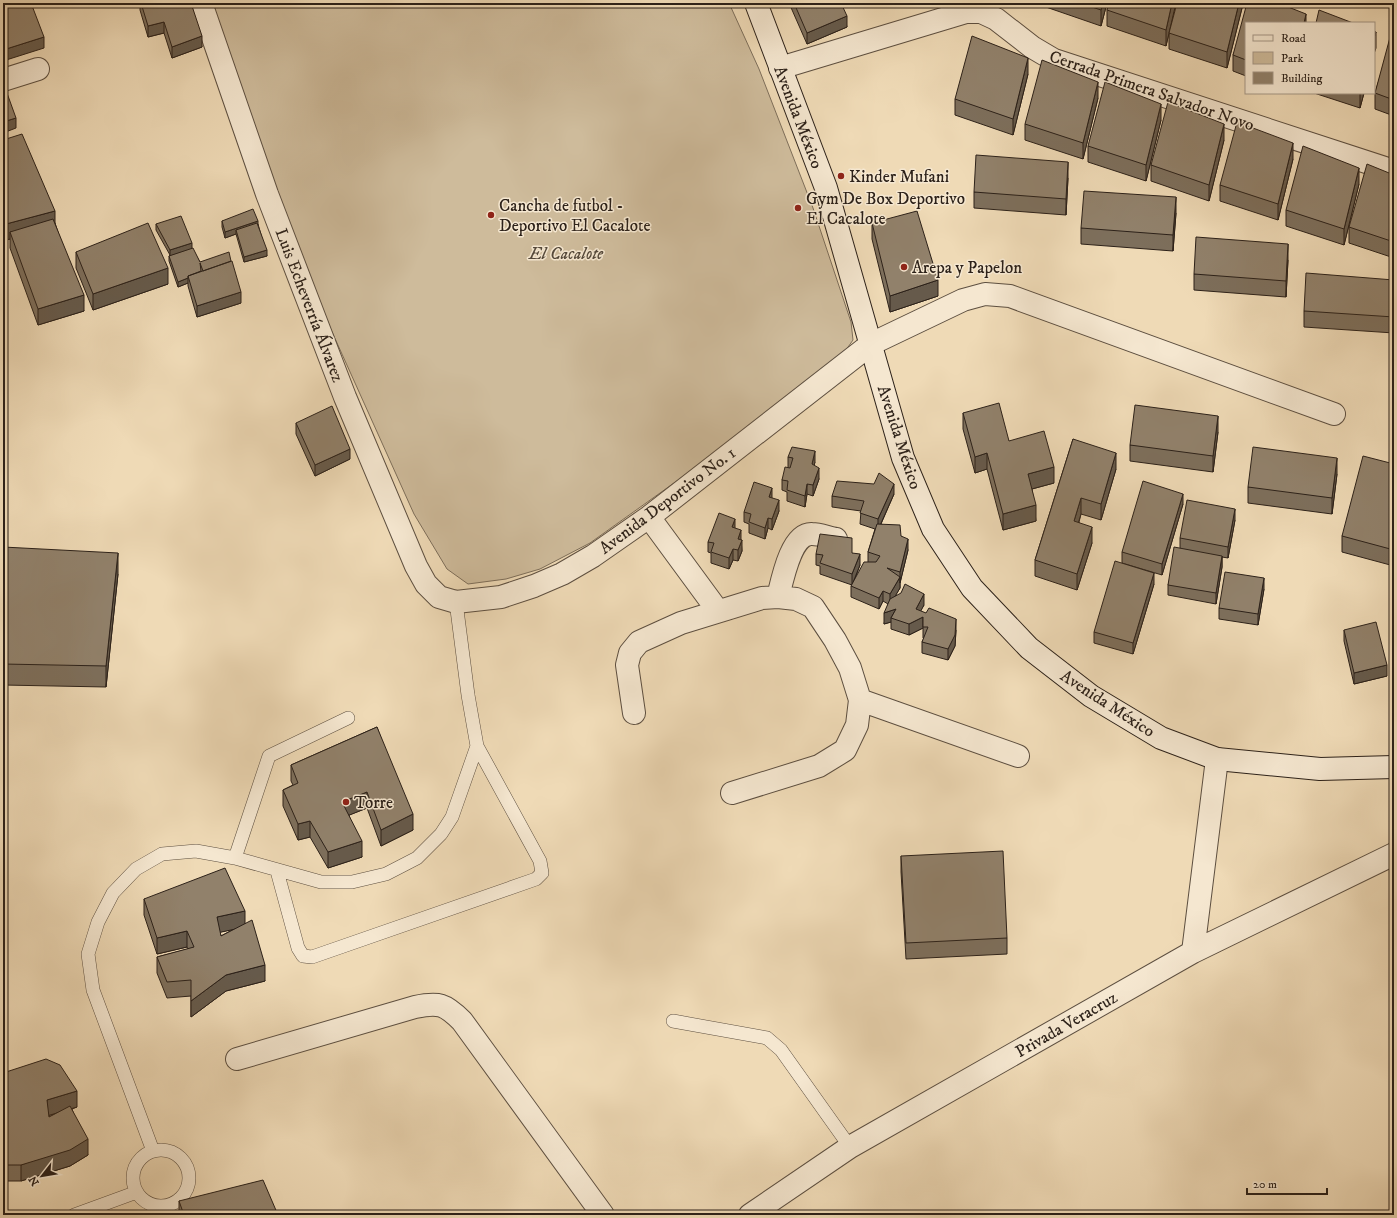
<svg xmlns="http://www.w3.org/2000/svg" width="1397" height="1218" font-family="'IM FELL DW Pica',serif">
	<style>
		.park { fill: #cebb9b; stroke: #7d6e5a }
		.lines { fill: none; stroke-linecap: round; stroke-linejoin: round }
		.lane-casing { stroke: #5d4f40; stroke-width: 14 }
		.street-casing { stroke: #5d4f40; stroke-width: 24 }
		.secondary-casing { stroke: #2c2119; stroke-width: 24 }
		.lane { stroke: #f5e7d0; stroke-width: 13 }
		.street { stroke: #f5e7d0; stroke-width: 22 }
		.secondary { stroke: #f5e7d0; stroke-width: 22 }
		.wall { fill: #7d6f5c; stroke: #2c2119; fill-rule: evenodd }
		.shaded-wall { fill: #665a4b; stroke: #2c2119 }
		.building { fill: #91816b; stroke: #2c2119 }
		.poi-dot { fill: #8f2418; stroke: #f5e7d0; stroke-width: 1.5 }
		.labels { text-anchor: middle; stroke-width: 3; stroke-linejoin: round; paint-order: stroke }
		.street-label { font-size: 17px; fill: #2c2119; stroke: #f5e7d0 }
		.poi-label { font-size: 17px; fill: #2c2119; stroke: #f5e7d0; text-anchor: start }
		.park-label { font-size: 17px; font-style: italic; fill: #54483a; stroke: #f5e7d0 }
	</style>
	<rect width="100%" height="100%" fill="#efdab6"/>
	<filter id="stains"><feTurbulence type="fractalNoise" baseFrequency=".005" numOctaves="4"/><feColorMatrix values="0 0 0 0 .2 0 0 0 0 .09 0 0 0 0 .02 0 0 0 .5 -.17"/></filter>
	<radialGradient id="worn" r=".72"><stop offset=".6" stop-color="#630" stop-opacity="0"/><stop offset="1" stop-color="#630" stop-opacity=".3"/></radialGradient>
	<!-- park -->
	<path class="park" d="M209,3h520l30,66 54,139 38,114 2,18 -12,17 -160,121 -91,65 -50,26 -34,10 -38,5 -21,-15 -33,-55 -131,-291z"/>
	<g class="lines">
		<defs>
			<path id="lane" d="M235,858l34,-102 79,-38
				M277,871l21,77 5,8 9,1 224,-78 6,-6 -2,-12 -63,-115
				M673,1021l94,17 14,12 69,97
				M133 1178a28 28 0 1 1 56 0a28 28 0 1 1-56 0Z
				M153,1151l-60,-161 -5,-36 10,-32 15,-29 23,-24 26,-15 34,-3 39,7 86,24h31l34,-8 31,-16 24,-24 11,-17 25,-71 -9,-51 -12,-93
				M74,1215l63,-23"/>
			<path id="street" d="M201,3l66,191 78,203 71,169 10,18 13,13 17,5 45,-5 33,-11 28,-12 31,-18 56,-39 222,-173 92,-44 22,-6 25,2 324,118
				M780,68l186,-56h15l15,7 36,28 22,13 340,111
				M3,80l35,-11
				M649,517l69,94
				M778,597c4,-16 13,-64 34,-63 8,0 17,4 24,5
				M860,700l158,56
				M634,713l-7,-48 3,-12 9,-11 42,-19 81,-25 16,-1 18,2 17,8 22,33 15,28 10,32 -3,25 -12,25 -26,16 -87,27
				M1193,952l24,-193
				M237,1059l178,-52c24,-5 30,-3 47,14l141,194
				M750,1215l100,-68 343,-195 201,-98"/>
			<path id="secondary" d="M756,3l70,185 77,270 30,71 39,59 57,60 62,48 70,42 56,21 103,10 74,-2"/>
		</defs>
		<!-- lane casing -->
		<use href="#lane" class="lane-casing"/>
		<!-- street casing -->
		<use href="#street" class="street-casing"/>
		<!-- secondary casing -->
		<use href="#secondary" class="secondary-casing"/>
		<!-- lane -->
		<use href="#lane" class="lane"/>
		<!-- street -->
		<use href="#street" class="street"/>
		<!-- secondary -->
		<use href="#secondary" class="secondary"/>
	</g>
	<!-- wall -->
	<path class="wall" d="M140,3h51l11,44 -30,11 -8,-25 -16,4 -8,-27z
		M789,3h52l6,24 -40,17z
		M1043,3h64l-6,23 -58,-20z
		M1109,3h67l-10,43 -59,-20v-16z
		M1242,3v5l-15,60 -58,-19v-16z
		M1246,23v53l-13,-5v-16z
		M1394,31v85l-19,-7v-16z
		M1028,74l-15,61 -58,-20v-16z
		M1314,93h50l-4,15z
		M1098,98l-15,61 -58,-19v-16z
		M1161,120l-15,61 -58,-19v-16z
		M3,140l52,83 29,88 -46,14 -28,-77v-9l-4,1 -3,-10z
		M1224,140l-15,61 -58,-20v-16z
		M1293,159l-15,61 -58,-19v-16z
		M1394,175v83l-45,-15v-16z
		M1068,178l-2,37 -92,-7v-16z
		M1359,184l-15,61 -58,-19v-16z
		M1176,213l-3,38 -92,-7v-16z
		M222,221l36,3 9,32 -23,6 -8,-28 -11,4 -3,-11z
		M872,223l66,73 -48,16 -18,-73z
		M156,224l36,25 8,13 41,41 -44,14 -9,-31v-3l-10,4 -9,-26v-5l1,-1 -14,-25z
		M76,252l92,32 -75,26 -17,-42z
		M1288,260l-2,37 -92,-7v-16z
		M1394,280v53l-90,-6v-16z
		M963,413l46,28 45,42 -22,6 4,32 -33,9 -16,-61 -12,4 -12,-44z
		M296,423l54,36 -35,17 -19,-42z
		M1218,432l-5,40 -83,-11v-16z
		M1073,439l43,30 -15,51 -20,-6 -2,8 13,21 -15,47 -42,-14v-16z
		M788,457l27,5 -1,3 5,14 -6,17 -6,-2 -2,13 -18,-6v-9l-5,-2v-10l6,-12z
		M1394,464v102l-52,-14v-16z
		M1337,474l-5,40 -84,-11v-16z
		M894,494l-13,30 20,12 7,14 -8,33v5l-5,8 29,9 -4,6 36,19 -1,16 -7,14 -26,-7v-11l2,-4h-1v-10l-14,7 -18,-6v-7l-7,2 4,-20 -5,-3 -4,8 -28,-12v-11l1,-1 -32,-11v-8l-4,-1v-11l36,-1 8,12 -7,19 15,-22v-10l7,-23 -15,-5 1,-13 -29,-4v-11z
		M772,498l7,13 -7,19 -4,-2 -3,11 -16,-6v-9l-5,-2v-10z
		M1183,504l-21,71 -40,-12v-11z
		M1235,520l-7,38 -6,-1v10l-6,37 -48,-9v-10l12,-37v-10z
		M735,528l6,12 1,11 -4,10 -5,-1 -4,9 -18,-6v-10l-3,-1v-10z
		M3,547l115,27 -12,113 -103,-2z
		M1154,584l-21,70 -39,-11v-11z
		M1264,589l-6,36 -39,-6v-11z
		M1344,630l43,46 -33,8 -10,-43z
		M377,727l36,103 -32,16 -14,-38 -18,7 13,42 -34,11 -18,-31 -12,3 -15,-34v-16l10,-5 -2,-4v-16z
		M901,856l106,82v16l-101,5 -5,-87z
		M144,899l101,24 20,58 -39,10 -35,26v-21l-24,2 -10,-25v-16l31,-8 -1,-2 -30,7 -13,-39zM234,929l-13,7 -1,-4z
		M3,1073l74,34 -5,2 16,46 -18,11 -49,15h-18z
		M179,1201l99,14h-99z"/>
	<!-- shaded-wall -->
	<path class="shaded-wall" d="M863,3h10l-10,3z
		M1103,3h4l-6,23v-16z
		M1172,3h4l-10,43v-16z
		M1239,3h3v5l-15,60v-16z
		M1306,14v9h-2z
		M847,16v11l-40,17v-11z
		M164,22v11l-16,4v-11z
		M1376,32v16l-2,6v-16z
		M202,36v11l-30,11v-11z
		M44,37v11l-41,13v-11z
		M1028,58v16l-15,61v-16z
		M1098,82v16l-15,61v-16z
		M1360,93h4l-4,15z
		M1161,104v16l-15,61v-16z
		M16,118v10l-13,5v-11z
		M1224,124v16l-15,61v-16z
		M1293,143v16l-15,61v-16z
		M1068,162v16l-2,37v-16z
		M1359,168v16l-15,61v-16z
		M1176,197v16l-3,38v-16z
		M55,211v16l-45,5v7l-4,1v-16z
		M258,221v6l-22,3v4l-11,4v-6z
		M192,243v6l-22,7v-6z
		M1288,244v16l-2,37v-16z
		M267,250v6l-23,6v-5z
		M168,268v16l-75,26v-16z
		M188,278v5l-10,4v-5z
		M938,280v16l-48,16v-16z
		M241,292v11l-44,14v-11z
		M84,295v16l-46,14v-16z
		M1218,416v16l-5,40v-16z
		M350,449v10l-35,17v-11z
		M815,451v11l-3,13v-11z
		M987,453v16l-12,4v-16z
		M1116,453v16l-15,51v-16z
		M1337,458v16l-5,40v-16z
		M1054,467v16l-26,7v-16z
		M819,468v11l-6,17v-11z
		M807,484v10l-2,13v-11z
		M894,484v10l-16,36v-11z
		M772,488v11l-3,-2z
		M1183,494v10l-21,71v-11z
		M1081,498v16l-7,23v-16z
		M779,500v11l-7,19v-11z
		M1036,505v16l-33,9v-16z
		M1235,509v11l-7,38v-11z
		M768,518v10l-3,11v-11z
		M735,519v10l-3,-2z
		M1092,527v16l-15,47v-16z
		M741,530v11l-3,-2z
		M908,539v11l-8,33v-11z
		M742,540v11l-4,10v-11z
		M733,549v11l-4,9v-11z
		M118,553v21l-12,113v-21z
		M860,554v11l-8,20v-11z
		M1222,556v11l-6,37v-11z
		M1154,573v11l-21,70v-11z
		M900,577v11l-10,17v-11z
		M1264,578v11l-6,36v-11z
		M883,591v10l-4,8v-11z
		M924,594v11l-8,15v-11z
		M896,609l-5,9v4l-7,2v-11z
		M923,617v11l-14,7v-11z
		M956,619v11l-1,16 -7,14v-11z
		M1387,665v11l-33,8v-11z
		M367,792v16l-25,10v-16z
		M413,814v16l-32,16v-16z
		M310,821v16l-12,3v-16z
		M362,841v16l-34,11v-16z
		M245,911v16l-28,6v-16z
		M187,931v16l-30,7v-16z
		M265,965v16l-39,10 -35,26v-16l35,-26z
		M77,1091v16l-30,9v-16z
		M88,1139v16l-18,11 -49,15v-16z"/>
	<!-- building -->
	<path class="building" d="M13,3h18l13,34 -41,13v-43z
		M141,3h50l11,33 -30,11 -8,-25 -16,4z
		M794,3h47l6,13 -40,17z
		M1080,3h23l-2,7z
		M1109,3h63l-6,27 -59,-20z
		M1177,3h62l-12,49 -58,-19z
		M1247,3h31l28,11 -2,9h-58v37l-13,-5z
		M1319,10l34,13h-37z
		M1392,30l2,1v69l-19,-7z
		M1374,31l2,1 -2,6z
		M972,36l56,22 -15,61 -58,-20z
		M1042,60l56,22 -15,61 -58,-19z
		M3,82l13,36 -13,4z
		M1105,82l56,22 -15,61 -58,-19z
		M1168,102l56,22 -15,61 -58,-20z
		M1237,122l56,21 -15,61 -58,-19z
		M22,134l33,77 -49,13 -3,-10v-74z
		M1303,146l56,22 -15,61 -58,-19z
		M976,155l92,7 -2,37 -92,-7z
		M1367,164l27,11v67l-45,-15z
		M1084,191l92,6 -3,38 -92,-7z
		M253,209l5,12 -33,11 -3,-11z
		M917,211l21,69 -48,16 -18,-73z
		M181,216l11,27 -22,7 -14,-26z
		M53,219l31,76 -46,14 -28,-77z
		M148,223l20,45 -75,26 -17,-42z
		M257,223l10,27 -23,7 -8,-27z
		M1196,237l92,7 -2,37 -92,-7z
		M193,248l7,14 29,-10 2,9 -28,10 -3,-8 1,8 -13,5v2l-10,4 -9,-26z
		M232,261l9,31 -44,14 -9,-30z
		M1306,273l88,7v37l-90,-6z
		M999,403l10,38 35,-10 10,36 -26,7 8,31 -33,9 -16,-61 -12,4 -12,-44z
		M1135,405l83,11 -5,40 -83,-11z
		M332,406l18,43 -35,16 -19,-42z
		M1073,439l43,14 -15,51 -20,-6 -7,23 18,6 -15,47 -42,-14z
		M792,447l23,4 -3,13 7,4 -6,17 -6,-1 -2,12 -18,-6 1,-9 -6,-1 3,-13 5,1 3,-10 -5,-1z
		M1253,447l84,11 -5,40 -84,-11z
		M1363,456l31,8v86l-52,-14z
		M879,473l15,11 -16,35 -18,-6 4,-12 -32,-5 5,-15 37,3z
		M1143,481l40,13 -21,70 -40,-12z
		M754,482l18,6 -3,9 10,3 -7,19 -4,-1 -3,10 -16,-6 2,-8 -7,-2z
		M1187,500l48,9 -7,38 -48,-9z
		M719,513l16,6 -3,8 9,3 -3,9 4,1 -4,10 -5,-1 -4,9 -18,-6 3,-9 -6,-1z
		M877,524l23,1 1,11 7,3 -8,33 -13,-4 13,9 -10,17 -7,-3 -4,7 -28,-12 13,-24h12l4,-6 -12,-4z
		M820,534l32,4v15l8,1 -8,20 -32,-11 3,-8 -7,-1z
		M3,547l115,6 -12,113 -103,-2z
		M1174,547l48,9 -6,37 -48,-8z
		M1115,561l39,12 -21,70 -39,-11z
		M1225,572l39,6 -6,36 -39,-6z
		M905,584l19,10 -8,15 10,4 3,-5 27,11 -1,16 -7,14 -26,-7 6,-15h-5v-10l-14,7 -18,-6 5,-9 -12,4 6,-14 11,-6z
		M1376,622l11,43 -33,8 -10,-43z
		M377,727l36,87 -32,16 -14,-38 -25,10 20,39 -34,11 -18,-31 -12,3 -15,-34 15,-7 -7,-18z
		M1003,851l4,87 -101,5 -5,-87z
		M225,868l20,43 -28,6 4,19 31,-16 13,45 -39,10 -35,26v-21l-24,2 -10,-25 37,-10 -7,-16 -30,7 -13,-39z
		M46,1059l14,6 17,26 -30,9 2,17 21,-11 18,33 -18,11 -49,15h-18v-45l4,-3 -4,-8v-36z
		M263,1180l15,35h-94l-5,-14z"/>
	<!-- markers -->
	<g class="poi-dot">
		<circle cx="841" cy="176" r="4"/>
		<circle cx="798" cy="208" r="4"/>
		<circle cx="491" cy="215" r="4"/>
		<circle cx="904" cy="267" r="4"/>
		<circle cx="346" cy="802" r="4"/>
	</g>
	<g class="labels">
		<!-- street labels -->
		<g class="street-label">
			<text transform="translate(1152 90) rotate(19)" y="6">Cerrada Primera Salvador Novo</text>
			<text transform="translate(799 117) rotate(69)" y="6">Avenida México</text>
			<text transform="translate(310 305) rotate(69)" y="6">Luis Echeverría Álvarez</text>
			<text transform="translate(900 437) rotate(72)" y="6">Avenida México</text>
			<text transform="translate(667 500) rotate(-37)" y="6">Avenida Deportivo No. 1</text>
			<text transform="translate(1108 703) rotate(33)" y="6">Avenida México</text>
			<text transform="translate(1066 1024) rotate(-30)" y="6">Privada Veracruz</text>
		</g>
		<!-- poi labels -->
		<g class="poi-label">
			<text x="849" y="182">Kinder Mufani</text>
			<text x="806" y="204">Gym De Box Deportivo<tspan x="806" dy="20">El Cacalote</tspan></text>
			<text x="499" y="211">Cancha de futbol -<tspan x="499" dy="20">Deportivo El Cacalote</tspan></text>
			<text x="912" y="273">Arepa y Papelon</text>
			<text x="354" y="808">Torre</text>
		</g>
		<!-- park labels -->
		<g class="park-label">
			<text x="566" y="259">El Cacalote</text>
		</g>
	</g>
	<!-- margin -->
	<rect width="1397" height="1218" fill="none" stroke="#efdab6" stroke-width="16"/>
	<rect x="4" y="4" width="1389" height="1210" fill="none" stroke="#2c2119" stroke-width="2"/>
	<rect x="8" y="8" width="1381" height="1202" fill="none" stroke="#2c2119"/>
	<!-- legend -->
	<rect x="1245" y="22" width="130" height="72" fill="#f5e7d0" stroke="#a59887"/>
	<rect x="1253" y="35" width="20" height="6" fill="#f5e7d0" stroke="#a59887"/>
	<text x="1281" y="42" font-size="12" fill="#2c2119">Road</text>
	<rect x="1253" y="52" width="20" height="12" fill="#cebb9b" stroke="#a59887"/>
	<text x="1281" y="62" font-size="12" fill="#2c2119">Park</text>
	<rect x="1253" y="72" width="20" height="12" fill="#91816b" stroke="#a59887"/>
	<text x="1281" y="82" font-size="12" fill="#2c2119">Building</text>
	<!-- north arrow -->
	<g transform="translate(42 1176) rotate(239)" stroke="#f5e7d0" stroke-width="3" paint-order="stroke">
	<path d="M0-3L7 15L0 10L-7 15Z" fill="#2c2119"/>
	<text y="-6" font-size="11" font-weight="bold" text-anchor="middle" fill="#2c2119">N</text>
	</g>
	<!-- scale -->
	<path d="M1247 1188v6h80v-6" fill="none" stroke="#2c2119" stroke-width="2"/>
	<text x="1253" y="1188" font-size="12" fill="#2c2119" stroke="#f5e7d0" stroke-width="3" paint-order="stroke">20 m</text>
	<rect width="100%" height="100%" filter="url(#stains)"/>
	<rect width="100%" height="100%" fill="url(#worn)"/>
</svg>
